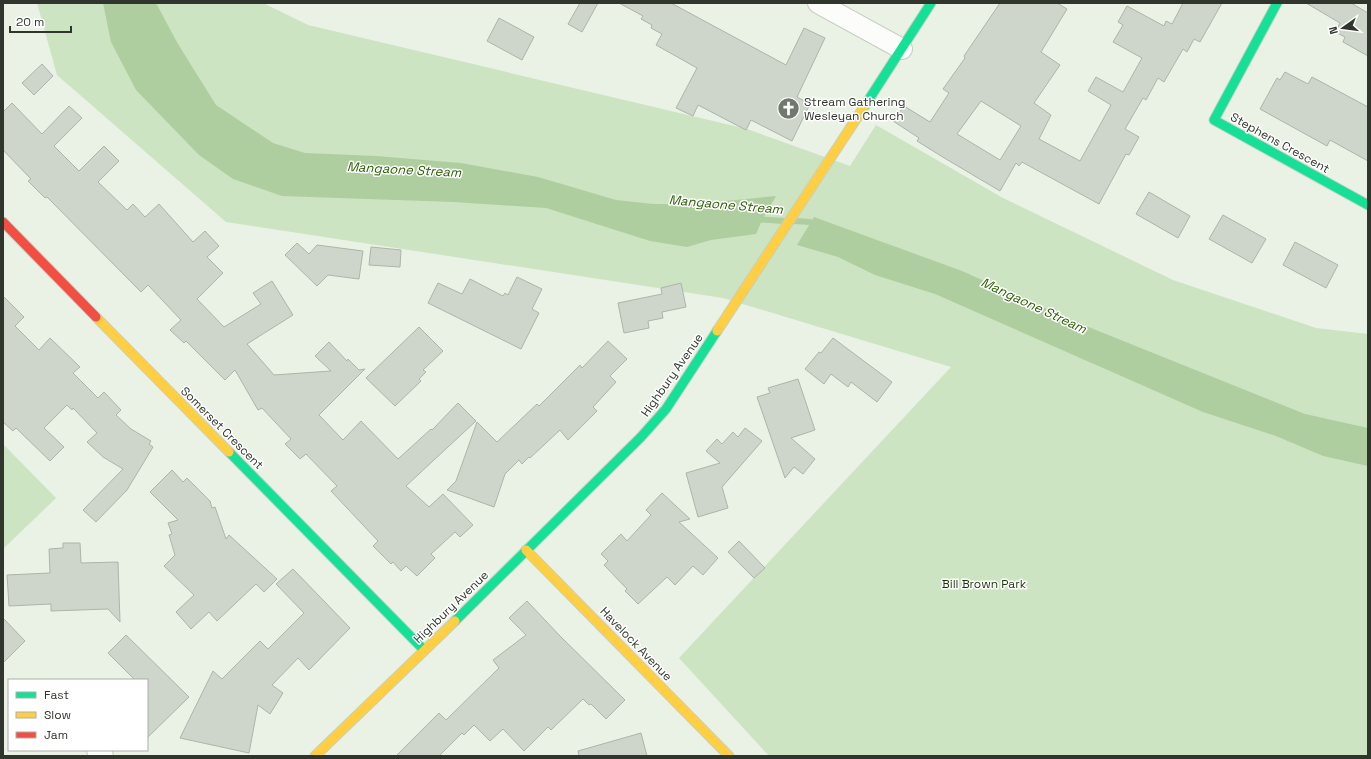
<svg xmlns="http://www.w3.org/2000/svg" width="1371" height="759" font-family="'Space Grotesk',sans-serif">
	<style>
		.green { fill: #cce4c1 }
		.water { fill: #afcea0 }
		.lines { fill: none; stroke-linecap: round; stroke-linejoin: round }
		.stream { stroke: #afcea0; stroke-width: 6 }
		.building { fill: #ced5cb; stroke: #adb4aa; fill-rule: evenodd }
		.street-casing { stroke: #c7cec4; stroke-width: 22 }
		.fast-casing { stroke: #c7cec4; stroke-width: 11 }
		.slow-casing { stroke: #c7cec4; stroke-width: 11 }
		.jam-casing { stroke: #c7cec4; stroke-width: 11 }
		.street { stroke: #fcfdfb; stroke-width: 20 }
		.fast { stroke: #16e098; stroke-width: 9 }
		.slow { stroke: #ffcf43; stroke-width: 9 }
		.jam { stroke: #f24e42; stroke-width: 9 }
		.labels { text-anchor: middle; stroke-width: 3; stroke-linejoin: round; paint-order: stroke }
		.poi-label { font-size: 12px; fill: #30362d; stroke: #fff; text-anchor: start }
		.street-label { font-size: 12px; fill: #30362d; stroke: #fff }
		.park-label { font-size: 12px; fill: #1d370d; stroke: #fff }
		.water-label { font-size: 13px; font-style: italic; fill: #2c5c03; stroke: #fff }
	</style>
	<rect width="100%" height="100%" fill="#e9f2e5"/>
	<!-- green -->
	<path class="green" d="M37,3h226l45,22 439,104 103,37 26,-41 127,73 170,82 143,48 52,6v422h-599l-90,-98 272,-291 -228,-69 -497,-76 -169,-147z
		M3,444l53,54 -53,51z"/>
	<!-- water -->
	<path class="water" d="M103,3h53l22,41 38,61 57,38 32,10 71,3 85,7 77,14 78,23 37,4h41l82,-8 -14,24 -6,14 -45,6 -24,7 -37,-6 -104,-33 -93,-6 -171,-6 -49,-17 -34,-24 -63,-65 -25,-48z
		M814,217l148,54 114,51 229,92 63,14v38l-45,-10 -47,-20 -73,-24 -268,-118 -60,-19 -37,-18 -41,-12z"/>
	<g class="lines">
		<!-- stream -->
		<path class="stream" d="M755,219l29,2
			M795,221l15,1 8,3"/>
	</g>
	<!-- building -->
	<path class="building" d="M580,3h18l-16,29 -14,-8z
		M619,3h52l115,62 18,-37 21,10 -28,59 13,7 -18,37 -41,-21 -5,10 -48,-25 -5,11 -17,-8 21,-40 -41,-23 6,-11 -11,-6 1,-3 -11,-6 2,-3z
		M1000,3h57l10,6 -26,43 19,13 -26,38 17,12 -12,24 41,22 31,-56 -23,-14 8,-14 27,15 19,-34 -29,-16 10,-17 -5,-3 9,-16 37,20 2,-5 6,3 11,-21h39l-22,39 -6,-3 -7,13 -4,-3 -19,33 -6,-4 -12,22 -3,-2 -18,31 14,8 -10,18 -3,-1 -27,50 -77,-42 -3,4 -3,-3 -16,28 -54,-32 -29,-18 2,-3 -26,-17 11,-15 26,16 19,-29 -6,-4 22,-31 -1,-2zM981,101l40,25 -21,34 -43,-26z
		M1306,3h45l17,10v43l-25,-14 2,-5 -10,-5 5,-9z
		M499,18l35,19 -12,23 -35,-19z
		M42,64l11,12 -19,19 -12,-12z
		M1285,72l23,12 4,-7 56,30v54l-38,-21 -3,6 -67,-37 17,-31 3,2z
		M12,103l30,31 27,-28 13,12 -28,28 25,25 25,-25 15,15 -21,21 29,28 6,-6 12,13 14,-13 34,38 12,-11 14,15 -12,11 16,16 -26,26 27,28 37,-23 -8,-11 19,-12 21,34 -46,29 27,31 57,-4 -16,-15 14,-14 18,19 1,-2 11,11 6,-1 -46,46 24,25 18,-19 37,38 33,-30 1,1 26,-27 18,18 -70,65 23,21 14,-13 30,31 -13,12 -5,-5 -24,22 4,4 -18,18 -11,-10 -5,5 -8,-9 -2,2 -18,-18 5,-5 -47,-50 6,-5 -31,-32 -6,5 -15,-15 6,-5 -29,-31 -4,2 -23,-40 -10,10 -39,-39 -2,2 -14,-13 11,-10 -33,-35 -7,7 -94,-95 -2,1 -17,-17 3,-2 -28,-29v-38z
		M1149,192l41,24 -12,22 -42,-24z
		M1223,215l43,24 -14,24 -43,-24z
		M1295,242l43,23 -12,23 -43,-23z
		M297,243l12,11 8,-9 46,6 -4,28 -31,-4 -11,11 -32,-31z
		M371,247l30,3 -1,17 -31,-2z
		M517,277l25,12 -10,20 7,4 -18,36 -93,-46 10,-20 24,11 8,-15 33,17 2,-3 3,2z
		M681,283l5,24 -24,5 1,6 -15,3 1,7 -25,5 -6,-30 44,-9 -1,-6z
		M3,296l21,21 -9,9 24,24 11,-12 30,29 -7,6 25,25 6,-6 17,18 -5,5 15,14 20,12 -2,3 4,3 -26,43 -31,32 -13,-12 40,-41 -20,-12 -16,-15 10,-9 -24,-25 -1,2 -5,-5 -23,23 20,19 -14,14 -34,-33 -3,3 -10,-9z
		M419,327l24,24 -20,19 3,2 -7,7 2,2 -26,25 -29,-28z
		M833,338l59,44 -15,20 -26,-20 -3,5 -17,-13 -7,10 -19,-15 14,-17 2,1z
		M608,341l19,18 -17,17 6,6 -23,25 4,4 -29,29 -8,-10 -30,28 -1,-1 -7,7 -3,-4 -14,14 -11,33 -47,-17 9,-9 21,-59 20,20 40,-38 2,2 41,-41 2,3z
		M798,379l17,51 -24,8 24,21 -12,15 -9,-7 -9,11 -28,-81 13,-4 -2,-5z
		M745,428l17,13 -40,46 6,21 -30,9 -12,-44 34,-10 -14,-12 11,-12 5,5 11,-12 5,5z
		M172,470l11,12 4,-4 23,23 2,7 3,-1 11,32 3,-4 48,44 -13,13 -8,-8 -39,37 -8,-9 -18,17 -15,-17 18,-17 -30,-29 11,-11 -6,-20 3,-1 -4,-11 10,-3 -28,-28z
		M662,493l28,26 -11,3 39,36 -15,17 -10,-9 -18,19 -8,-8 -29,27 -13,-13 2,-2 -23,-24 4,-4 -7,-7 20,-20 6,7 24,-26 -5,-5z
		M739,541l26,27 -11,10 -26,-26z
		M63,543h17l1,20 37,-1 2,60 -12,-13 -57,2v-7l-42,2 -2,-31 43,-2 -1,-24 14,-1z
		M293,569l57,59 -41,42 -11,-12 -26,27 11,8 -13,21 -12,-9 -9,48 -69,-15 33,-67 9,8 38,-38 8,8 36,-36 -28,-29z
		M527,601l33,35 65,64 -19,19 -15,-15 -2,1 -6,-6 -32,31 -3,-3 -24,24 -21,-22 -13,12 -16,-16 -10,10 -2,-2 -23,23h-43l43,-43 7,7 53,-52 -6,-8 33,-25 -17,-17z
		M3,618l22,23 -22,22z
		M126,635l63,62 -42,41v-58h-12l-27,-27z
		M641,733l6,23h-68l-1,-5z"/>
	<g class="lines">
		<defs>
			<path id="street" d="M818,3l84,46
				M97,750l6,6"/>
			<path id="fast" d="M1277,3l-63,117 154,85
				M864,107l67,-104
				M229,452l195,198
				M455,621l186,-184 25,-28 51,-78"/>
			<path id="slow" d="M96,317l133,135
				M717,331l147,-224
				M526,550l203,206
				M315,756l140,-135"/>
			<path id="jam" d="M3,222l93,95"/>
		</defs>
		<!-- street casing -->
		<use href="#street" class="street-casing"/>
		<!-- fast casing -->
		<use href="#fast" class="fast-casing"/>
		<!-- slow casing -->
		<use href="#slow" class="slow-casing"/>
		<!-- jam casing -->
		<use href="#jam" class="jam-casing"/>
		<!-- street -->
		<use href="#street" class="street"/>
		<!-- fast -->
		<use href="#fast" class="fast"/>
		<!-- slow -->
		<use href="#slow" class="slow"/>
		<!-- jam -->
		<use href="#jam" class="jam"/>
	</g>
	<!-- icons -->
	<defs>
		<symbol id="church-disc" viewBox="-11 -11 22 22"><circle r="9.5" fill="#71786d" stroke="#fff"/><path d="M-1.2-6h2.4v3.5h3.3v2.4h-3.3V6h-2.4V-.1h-3.3v-2.4h3.3Z" fill="#fff"/></symbol>
	</defs>
	<g fill-rule="evenodd">
		<use href="#church-disc" x="776" y="96" width="25" height="25"/>
	</g>
	<g class="labels">
		<!-- poi labels -->
		<g class="poi-label">
			<text x="804" y="106">Stream Gathering<tspan x="804" dy="14">Wesleyan Church</tspan></text>
		</g>
		<!-- street labels -->
		<g class="street-label">
			<text transform="translate(1280 143) rotate(29)" y="4">Stephens Crescent</text>
			<text transform="translate(672 375) rotate(-55)" y="4">Highbury Avenue</text>
			<text transform="translate(222 428) rotate(45)" y="4">Somerset Crescent</text>
			<text transform="translate(451 607) rotate(-44)" y="4">Highbury Avenue</text>
			<text transform="translate(636 644) rotate(46)" y="4">Havelock Avenue</text>
		</g>
		<!-- park labels -->
		<g class="park-label">
			<text x="984" y="588">Bill Brown Park</text>
		</g>
		<!-- water labels -->
		<g class="water-label">
			<text transform="translate(404 169) rotate(3)" y="5">Mangaone Stream</text>
			<text transform="translate(726 204) rotate(5)" y="5">Mangaone Stream</text>
			<text transform="translate(1034 305) rotate(25)" y="5">Mangaone Stream</text>
		</g>
	</g>
	<!-- border -->
	<rect width="1371" height="759" fill="none" stroke="#30362d" stroke-width="8"/>
	<!-- legend -->
	<rect x="8" y="679" width="140" height="72" fill="#ffffff" stroke="#acafab"/>
	<rect x="16" y="692" width="20" height="6" fill="#16e098" stroke="#acafab"/>
	<text x="44" y="699" font-size="12" fill="#30362d">Fast</text>
	<rect x="16" y="712" width="20" height="6" fill="#ffcf43" stroke="#acafab"/>
	<text x="44" y="719" font-size="12" fill="#30362d">Slow</text>
	<rect x="16" y="732" width="20" height="6" fill="#f24e42" stroke="#acafab"/>
	<text x="44" y="739" font-size="12" fill="#30362d">Jam</text>
	<!-- north arrow -->
	<g transform="translate(1343 28) rotate(256)" stroke="#ffffff" stroke-width="3" paint-order="stroke">
	<path d="M0-3L7 15L0 10L-7 15Z" fill="#30362d"/>
	<text y="-6" font-size="11" font-weight="bold" text-anchor="middle" fill="#30362d">N</text>
	</g>
	<!-- scale -->
	<path d="M10 26v6h61v-6" fill="none" stroke="#30362d" stroke-width="2"/>
	<text x="16" y="26" font-size="12" fill="#30362d" stroke="#ffffff" stroke-width="3" paint-order="stroke">20 m</text>
</svg>
